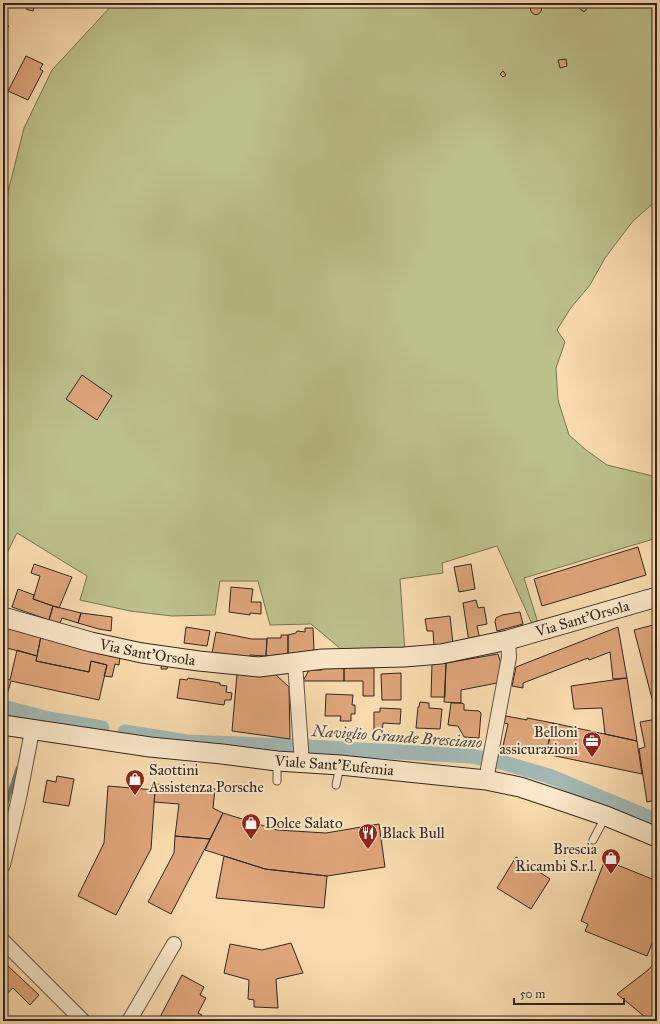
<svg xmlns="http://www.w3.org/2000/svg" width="660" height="1024" font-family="'IM FELL Great Primer',serif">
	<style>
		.green { fill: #bcc08b; stroke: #777456 }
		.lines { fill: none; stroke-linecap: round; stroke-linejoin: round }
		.stream { stroke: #757f79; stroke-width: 4.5 }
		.canal { stroke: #a2b9b5; stroke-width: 15 }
		.building { fill: #dfa57a; stroke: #322720 }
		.lane-casing { stroke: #645444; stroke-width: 9 }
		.street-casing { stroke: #645444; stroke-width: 16 }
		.secondary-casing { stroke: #322720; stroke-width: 21 }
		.lane { stroke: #fbe8ca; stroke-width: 7 }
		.street { stroke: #fbe8ca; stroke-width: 14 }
		.secondary { stroke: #fbe8ca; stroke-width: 19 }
		.labels { text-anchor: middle; stroke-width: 4; stroke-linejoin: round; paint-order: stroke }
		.street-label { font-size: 15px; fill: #322720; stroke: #fbe8ca }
		.poi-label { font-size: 15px; fill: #322720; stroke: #fbe8ca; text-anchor: start }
		.water-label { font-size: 16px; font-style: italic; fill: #4e4c45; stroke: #fbe8ca }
	</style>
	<rect width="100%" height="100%" fill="#f9dbae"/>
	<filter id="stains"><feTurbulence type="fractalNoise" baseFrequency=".005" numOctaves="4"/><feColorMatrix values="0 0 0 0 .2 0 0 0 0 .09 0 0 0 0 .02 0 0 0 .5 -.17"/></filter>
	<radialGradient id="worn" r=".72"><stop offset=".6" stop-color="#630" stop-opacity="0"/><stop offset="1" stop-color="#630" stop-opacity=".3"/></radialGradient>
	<!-- green -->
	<path class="green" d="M114,3h543v197l-24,21 -28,37 -15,27 -20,24 -13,21 8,12 -9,26 2,32 11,35 17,15 21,15 50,12v61l-133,40 14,45 -6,1 -35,-78 -55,17 1,10 -43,6 5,73 -63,-2 -31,-26 -41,1 -12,-44h-38l-5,34 -43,1 -42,-5 -50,-11 7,-24 -70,-43 -14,28v-349l21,-84 28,-58z"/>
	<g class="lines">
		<!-- stream -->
		<path class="stream" d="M3,813l15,-45
			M647,816l10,-2"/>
		<!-- canal -->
		<path class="canal" d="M3,707l46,12 53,9
			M125,732l62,10 101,4 183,10 33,7 45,13 108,45"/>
	</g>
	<!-- building -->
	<path class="building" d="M19,3h17l-3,8 -7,-2 1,-3z
		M581,3h5l3,3 -5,6 -6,-5z
		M530.5 9a5.5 5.5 0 1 1 11 0a5.5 5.5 0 1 1-11 0Z
		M3,22l6,4 -6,7z
		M26,56l17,8 -3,5 3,2 -15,29 -20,-9z
		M566,59l1,7 -7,2 -2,-8z
		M503,71l3,4 -3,2 -3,-3z
		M82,375l30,21 -15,24 -31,-21z
		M638,547l8,28 -104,31 -8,-27z
		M34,564l38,13 -13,31 -26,-9 7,-23 -9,-3z
		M471,564l4,25 -16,3 -5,-25z
		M231,587l22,2 -2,13h10v12l-11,-1v2l-21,-3z
		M18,589l16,6 -1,4 20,7 -4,14 -37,-13z
		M476,600l2,8 6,-1 3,17 -10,2 3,14 -11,2 -6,-39z
		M53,606l28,7 -3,10 -16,-5 -2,5 -11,-3z
		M520,612l3,12 -26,7 -2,-9 1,-4 6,-3z
		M81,613l31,4 -1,14 -12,-2 -21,-6z
		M450,616l3,28 -19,2 -1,-15h-6l-2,-12z
		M657,624v81l-3,1 -20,-76z
		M3,626l38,10 -4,20 -34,-9z
		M186,627l24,4 -3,15 -23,-3z
		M618,627l9,51 -14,1 -3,-27 -21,8 -1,-2 -65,25v5l-11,-2 4,-19z
		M305,628h8l1,22 -26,6v-21l8,-2 1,-2 8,1z
		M216,632l36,7h15l-1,17 -16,-1 -1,4 -37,-6z
		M281,635h7v22l-5,1 -17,-2 1,-18h14z
		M41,636l79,21 -1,8 -4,-1 -3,13 -8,-1 3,-11 -16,-4 -2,11 -53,-11z
		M17,650l20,6 -1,5 53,11 2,-11 16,4 -8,35 -88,-19 -5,17 -3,-1v-19l7,2z
		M498,654l3,10 -4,19 -36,7v13l-17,-1 2,-39z
		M162,662l6,1 -1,6h-6z
		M446,663l-1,34h-14l1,-33z
		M322,668h22v13h-41l6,-11h13z
		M344,668h30v28h-11v-15h-19z
		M401,673v27h-19l-1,-26z
		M237,674h38l14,13 1,52 -58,-8z
		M188,678l32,5v2l7,1 -1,6 6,1 -1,7h-6l-1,5 -47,-7 3,-19 7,1z
		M627,678l10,63 -32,-7 -3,-26 -28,1 -3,-23z
		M326,694l27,1 -1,10h3v9h-4v7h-11l1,-5h-16z
		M420,702l9,1v5l13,1 -2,20 -24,-1 2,-21h1z
		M451,703h10l3,1v6l15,1 2,2 -2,25 -15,-1 -6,-11 -10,-1z
		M380,708l21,1 -1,15 -17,-1 -1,8 -8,-1v-18h6z
		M506,716l21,4v-2l26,5 -7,31 -43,-8 5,-22 -4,-1z
		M657,719v81l-10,2 -8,-53 6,-2 -5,-25z
		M553,723l84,18 5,33 -96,-20z
		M3,774l4,2 -4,9z
		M57,776l17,3 -5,27 -26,-4 4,-22 9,2z
		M156,784l59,5 -2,19 10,5 -13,26 -35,-3 4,-32 -25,-2z
		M108,786l47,4 -4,59 -35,66 -38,-19 26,-53z
		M223,813l54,17 49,3 53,-9 6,43 -58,9 -62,-7 -60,-19z
		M175,836l35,3 -39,75 -23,-12 26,-49z
		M224,856l41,13 62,7 -3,32 -108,-10z
		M516,857l34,22 -19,30 -34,-21z
		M605,860l52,21v50l-10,25 -62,-25 3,-7 -7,-3z
		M291,943l12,30 -27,6 2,29 -24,-1v-7l-6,-1 1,-19 -25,-7 6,-29 32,6z
		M657,960v61h-7l-33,-27 31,-24z
		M3,963l5,3 31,29 -9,10 -17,-17 -10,9z
		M182,975l22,12 -4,8 6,3 -8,15 4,2 -3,6h-41z"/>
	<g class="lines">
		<defs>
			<path id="lane" d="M277,761v20
				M336,785l4,-19
				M593,840l13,-24"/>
			<path id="street" d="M295,663l7,100
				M486,780l23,-123 -1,-17
				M3,865l16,-67 13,-67
				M3,941l80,80
				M129,1021l45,-77"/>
			<g id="secondary">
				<path id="s1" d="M3,617l88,25 51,11 57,8 60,6 64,-8 81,-2 37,-3 67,-14 149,-43"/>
				<path id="s2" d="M3,725l147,22 72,7 55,7 63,4 146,15 34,7 39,13 47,16 51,21"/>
			</g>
		</defs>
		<!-- lane casing -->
		<use href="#lane" class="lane-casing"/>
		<!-- street casing -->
		<use href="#street" class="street-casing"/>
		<!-- secondary casing -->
		<use href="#secondary" class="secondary-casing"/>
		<!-- lane -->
		<use href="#lane" class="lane"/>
		<!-- street -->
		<use href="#street" class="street"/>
		<!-- secondary -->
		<use href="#secondary" class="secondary"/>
	</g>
	<!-- icons -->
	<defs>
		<symbol id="office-pin" viewBox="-11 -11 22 30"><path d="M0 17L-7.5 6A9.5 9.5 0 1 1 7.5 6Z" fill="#8f2418" stroke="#fbe8ca"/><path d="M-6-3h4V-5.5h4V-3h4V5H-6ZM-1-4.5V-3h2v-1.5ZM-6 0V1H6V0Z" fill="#fff"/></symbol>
		<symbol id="shop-pin" viewBox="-11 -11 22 30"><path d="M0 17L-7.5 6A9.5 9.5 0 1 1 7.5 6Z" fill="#8f2418" stroke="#fbe8ca"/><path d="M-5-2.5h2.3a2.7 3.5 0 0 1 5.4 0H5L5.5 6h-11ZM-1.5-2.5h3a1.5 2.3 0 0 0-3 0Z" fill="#fff"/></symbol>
		<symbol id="restaurant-pin" viewBox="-11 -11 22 30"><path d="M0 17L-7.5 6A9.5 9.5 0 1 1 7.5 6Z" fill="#8f2418" stroke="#fbe8ca"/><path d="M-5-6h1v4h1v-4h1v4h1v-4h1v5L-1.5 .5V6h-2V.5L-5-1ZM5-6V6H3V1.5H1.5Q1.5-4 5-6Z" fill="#fff"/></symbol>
	</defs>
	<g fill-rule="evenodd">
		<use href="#office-pin" x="581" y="730" width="22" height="30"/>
		<use href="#shop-pin" x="124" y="768" width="22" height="30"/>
		<use href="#shop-pin" x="240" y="812" width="22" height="30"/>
		<use href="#restaurant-pin" x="357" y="822" width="22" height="30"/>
		<use href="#shop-pin" x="600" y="847" width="22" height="30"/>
	</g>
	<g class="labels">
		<!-- street labels -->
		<g class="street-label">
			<text dy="5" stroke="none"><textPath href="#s1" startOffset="590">Via Sant'Orsola</textPath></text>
			<text dy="5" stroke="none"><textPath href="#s1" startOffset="149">Via Sant'Orsola</textPath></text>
			<text dy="5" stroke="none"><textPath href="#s2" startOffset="334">Viale Sant'Eufemia</textPath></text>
		</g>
		<!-- poi labels -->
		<g class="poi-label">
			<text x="578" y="737" text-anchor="end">Belloni<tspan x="578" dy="17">assicurazioni</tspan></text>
			<text x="149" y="775">Saottini<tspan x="149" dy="17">Assistenza Porsche</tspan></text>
			<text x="265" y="828">Dolce Salato</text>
			<text x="382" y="838">Black Bull</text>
			<text x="597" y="854" text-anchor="end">Brescia<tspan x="597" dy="17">Ricambi S.r.l.</tspan></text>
		</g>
		<!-- water labels -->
		<g class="water-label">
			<text transform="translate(397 736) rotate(4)" y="6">Naviglio Grande Bresciano</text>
		</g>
	</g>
	<!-- margin -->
	<rect width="660" height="1024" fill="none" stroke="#f9dbae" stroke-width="16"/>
	<rect x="4" y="4" width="652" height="1016" fill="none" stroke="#322720" stroke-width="2"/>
	<rect x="8" y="8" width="644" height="1008" fill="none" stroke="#322720"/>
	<!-- scale -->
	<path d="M514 998v6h110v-6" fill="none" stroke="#322720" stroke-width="2"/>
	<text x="520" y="998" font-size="12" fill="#322720" stroke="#fbe8ca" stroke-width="3" paint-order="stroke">50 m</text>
	<rect width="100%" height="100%" filter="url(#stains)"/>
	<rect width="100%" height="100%" fill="url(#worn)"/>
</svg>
